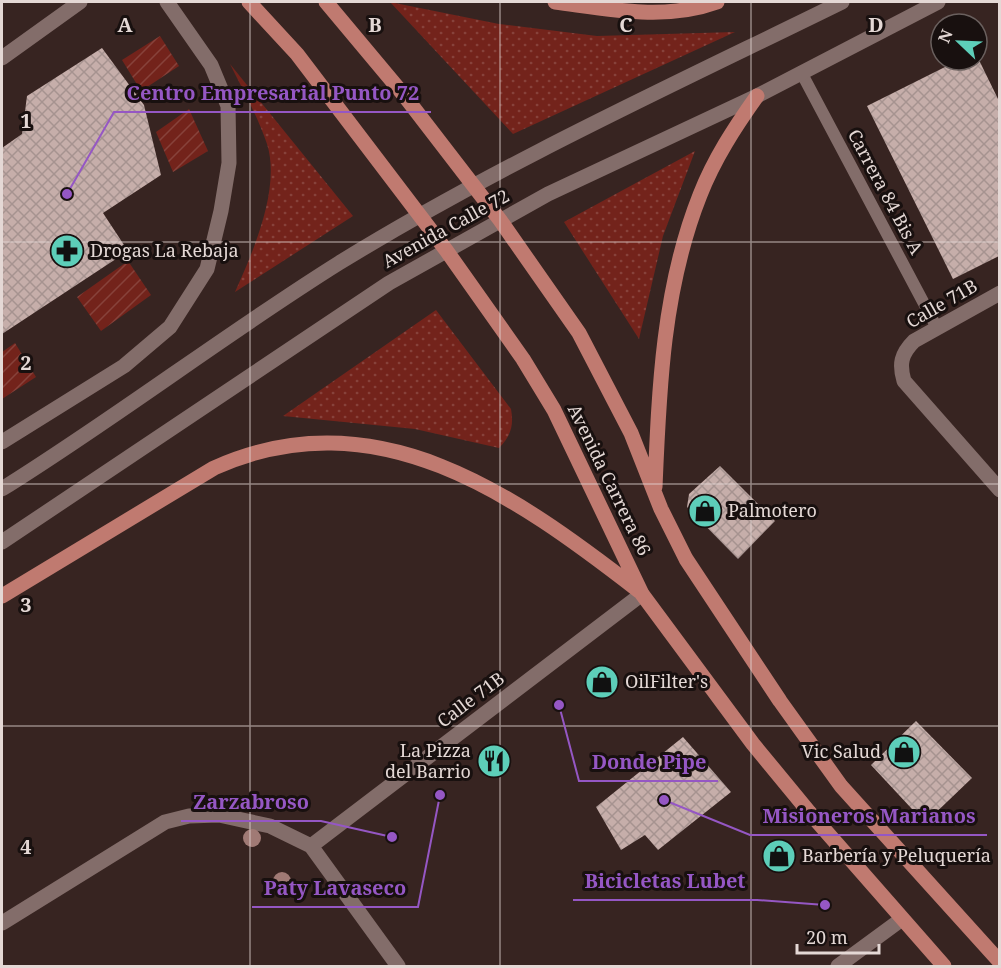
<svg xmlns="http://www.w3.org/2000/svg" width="1001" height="968" font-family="'Noto Serif',serif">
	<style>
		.grass { fill: url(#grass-dots) }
		.garden { fill: url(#garden-furrows) }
		.building { fill: url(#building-cross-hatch) }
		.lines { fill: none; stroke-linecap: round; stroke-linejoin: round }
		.service { stroke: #836d6a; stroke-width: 12 }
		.minor { stroke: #836d6a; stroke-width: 15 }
		.secondary { stroke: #836d6a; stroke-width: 15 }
		.primary { stroke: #c07a70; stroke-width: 15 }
		.tree { fill: #a07a75 }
		.grid { fill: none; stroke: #e4d8d5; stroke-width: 1.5; stroke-opacity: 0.55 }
		.labels { text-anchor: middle; stroke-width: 6; stroke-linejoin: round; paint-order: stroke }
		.street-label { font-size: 18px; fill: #e4d8d5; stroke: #18100f }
		.poi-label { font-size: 18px; fill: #e4d8d5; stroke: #18100f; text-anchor: start }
		.grid-label { font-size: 20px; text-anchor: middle; font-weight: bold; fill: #e4d8d5; stroke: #18100f; stroke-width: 6; stroke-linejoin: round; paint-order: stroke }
		.leader { fill: none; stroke: #9557c4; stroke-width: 2 }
		.callout-dot { fill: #9557c4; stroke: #18100f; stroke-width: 2 }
		.callout-label { font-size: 20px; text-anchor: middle; font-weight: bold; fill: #9557c4; stroke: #18100f; stroke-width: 6; stroke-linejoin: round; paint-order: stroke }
	</style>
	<defs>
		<pattern id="grass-dots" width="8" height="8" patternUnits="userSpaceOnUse" patternTransform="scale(1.5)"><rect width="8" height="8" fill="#73231b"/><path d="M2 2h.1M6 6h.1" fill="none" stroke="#87423b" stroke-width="1.8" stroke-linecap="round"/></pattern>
		<pattern id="garden-furrows" width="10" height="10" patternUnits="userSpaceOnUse" patternTransform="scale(1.5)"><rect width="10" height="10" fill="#73231b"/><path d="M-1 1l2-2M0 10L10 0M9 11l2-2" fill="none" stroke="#87423b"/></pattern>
		<pattern id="building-cross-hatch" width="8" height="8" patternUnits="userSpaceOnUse" patternTransform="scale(1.5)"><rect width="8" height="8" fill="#c6aeaa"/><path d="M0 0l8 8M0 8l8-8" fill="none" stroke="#a69390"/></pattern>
	</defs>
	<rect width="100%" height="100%" fill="#372421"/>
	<!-- grass -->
	<path class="grass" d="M390,2l109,22 98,12 138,-4 -222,102z
		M230,64l123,152 -118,76c18,-40 46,-104 32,-148 -9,-27 -24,-54 -37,-80z
		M695,151l-32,85 -24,103 -75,-117z
		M436,310l75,99c3,16 0,27 -12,39l-84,-19 -132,-13z"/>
	<!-- garden -->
	<path class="garden" d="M160,36l19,30 -38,25 -19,-31z
		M189,109l19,42 -35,21 -17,-40z
		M128,261l23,34 -50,36 -24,-34z
		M15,343l21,34 -34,22v-47z"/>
	<!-- building -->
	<path class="building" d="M102,48l42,57 17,70 -58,38 25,38 -126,83v-186l20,-14 5,-38z
		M959,60h20l20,41v155l-46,23 -86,-173z
		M720,466l55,55 -37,38 -51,-52 2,-13z
		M916,721l56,57 -47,45 -54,-58z
		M683,737l48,55 -73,58 -13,-15 -24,15 -25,-43z"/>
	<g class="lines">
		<!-- service -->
		<path class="service" d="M801,72l136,256"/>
		<!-- minor -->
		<path class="minor" d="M2,58l78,-56
			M1000,293l-86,48c-13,13 -15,23 -10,40l96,109
			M311,846l331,-252
			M2,923l163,-101 24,-6 30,-1 51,11 41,20 87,120
			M838,966l64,-47"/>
		<!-- secondary -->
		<path class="secondary" d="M2,442l122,-76 46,-39 37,-58 14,-58 8,-48 -1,-57 -17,-41 -44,-63
			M2,489c114,-71 222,-154 337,-226 161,-99 334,-178 503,-261
			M2,542l387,-259 159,-89 209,-98 181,-94"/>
		<!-- primary -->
		<path class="primary" d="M249,2l48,52 149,196 77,109 31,51 88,184 111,150 56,68 135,154
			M326,2l77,92 97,126 79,113 52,100 30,76 25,50 94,142 61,85 159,176
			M555,2c54,7 110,19 162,0
			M655,487c4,-99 8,-199 45,-292 14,-36 35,-68 57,-99
			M2,596l212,-128c162,-73 301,27 425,123"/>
	</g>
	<!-- trees -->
	<g class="tree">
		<circle cx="252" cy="838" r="9"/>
		<circle cx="282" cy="881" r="9"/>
	</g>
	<!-- grid -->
	<path class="grid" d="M250,2v964M500,2v964M751,2v964M2,242h998M2,484h998M2,726h998"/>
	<!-- icons -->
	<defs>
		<symbol id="pharmacy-disc" viewBox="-11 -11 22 22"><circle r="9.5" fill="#5dceb9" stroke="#18100f"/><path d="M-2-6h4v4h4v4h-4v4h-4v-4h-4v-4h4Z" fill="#111"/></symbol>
		<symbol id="shop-disc" viewBox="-11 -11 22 22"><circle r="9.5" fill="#5dceb9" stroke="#18100f"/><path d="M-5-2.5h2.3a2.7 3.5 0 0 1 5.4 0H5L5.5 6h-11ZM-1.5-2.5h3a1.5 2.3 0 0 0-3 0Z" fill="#111"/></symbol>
		<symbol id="restaurant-disc" viewBox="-11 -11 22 22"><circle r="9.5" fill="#5dceb9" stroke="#18100f"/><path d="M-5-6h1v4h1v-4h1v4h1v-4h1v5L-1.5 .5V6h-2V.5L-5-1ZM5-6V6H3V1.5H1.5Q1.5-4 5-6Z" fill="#111"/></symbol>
	</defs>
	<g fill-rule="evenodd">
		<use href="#pharmacy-disc" x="48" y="232" width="38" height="38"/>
		<use href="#shop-disc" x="686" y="492" width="38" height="38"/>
		<use href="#shop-disc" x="583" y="663" width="38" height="38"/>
		<use href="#shop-disc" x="885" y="733" width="38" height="38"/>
		<use href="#restaurant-disc" x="475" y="742" width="38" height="38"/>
		<use href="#shop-disc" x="760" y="837" width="38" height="38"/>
	</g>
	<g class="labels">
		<!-- street labels -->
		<g class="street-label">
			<text transform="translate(885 192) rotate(62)" y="6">Carrera 84 Bis A</text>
			<text transform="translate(446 229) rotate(-29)" y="6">Avenida Calle 72</text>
			<text transform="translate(942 304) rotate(-30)" y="6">Calle 71B</text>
			<text transform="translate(609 480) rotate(64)" y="6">Avenida Carrera 86</text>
			<text transform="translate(471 700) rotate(-37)" y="6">Calle 71B</text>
		</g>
		<!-- poi labels -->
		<g class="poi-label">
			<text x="90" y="257">Drogas La Rebaja</text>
			<text x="728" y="517">Palmotero</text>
			<text x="625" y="688">OilFilter's</text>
			<text x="471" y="757" text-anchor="end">La Pizza<tspan x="471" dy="21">del Barrio</tspan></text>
			<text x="881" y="758" text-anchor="end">Vic Salud</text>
			<text x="802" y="862">Barbería y Peluquería</text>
		</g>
	</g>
	<g class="grid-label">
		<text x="125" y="32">A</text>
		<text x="375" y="32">B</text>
		<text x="626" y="32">C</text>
		<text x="876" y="32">D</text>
		<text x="26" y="128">1</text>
		<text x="26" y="370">2</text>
		<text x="26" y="612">3</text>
		<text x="26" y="854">4</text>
	</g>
	<!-- callouts -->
	<path class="leader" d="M67 194L114 112H431M559 705L579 781H718M392 837L321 821H181M664 800L750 835H987M825 905L757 900H573M440 795L418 907H252"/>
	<g class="callout-dot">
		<circle cx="67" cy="194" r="6"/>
		<circle cx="559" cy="705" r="6"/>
		<circle cx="392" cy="837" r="6"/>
		<circle cx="664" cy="800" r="6"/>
		<circle cx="825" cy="905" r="6"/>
		<circle cx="440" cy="795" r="6"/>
	</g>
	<g class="callout-label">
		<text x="273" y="100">Centro Empresarial Punto 72</text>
		<text x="649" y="769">Donde Pipe</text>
		<text x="251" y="809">Zarzabroso</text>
		<text x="869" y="823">Misioneros Marianos</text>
		<text x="665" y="888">Bicicletas Lubet</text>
		<text x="335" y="895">Paty Lavaseco</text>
	</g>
	<!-- border -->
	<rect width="1001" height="968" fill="none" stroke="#e4d8d5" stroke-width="6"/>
	<!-- north arrow -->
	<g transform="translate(959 42) rotate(293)"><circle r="28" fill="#18100f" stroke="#6a605e" stroke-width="1.5"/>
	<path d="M0-4.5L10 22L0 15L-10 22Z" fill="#5dceb9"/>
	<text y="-9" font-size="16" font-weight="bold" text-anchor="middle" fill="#e4d8d5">N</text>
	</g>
	<!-- scale -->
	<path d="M797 944v9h82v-9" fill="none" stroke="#e4d8d5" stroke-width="3"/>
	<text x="806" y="944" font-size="18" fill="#e4d8d5" stroke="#18100f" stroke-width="4.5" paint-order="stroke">20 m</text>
</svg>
